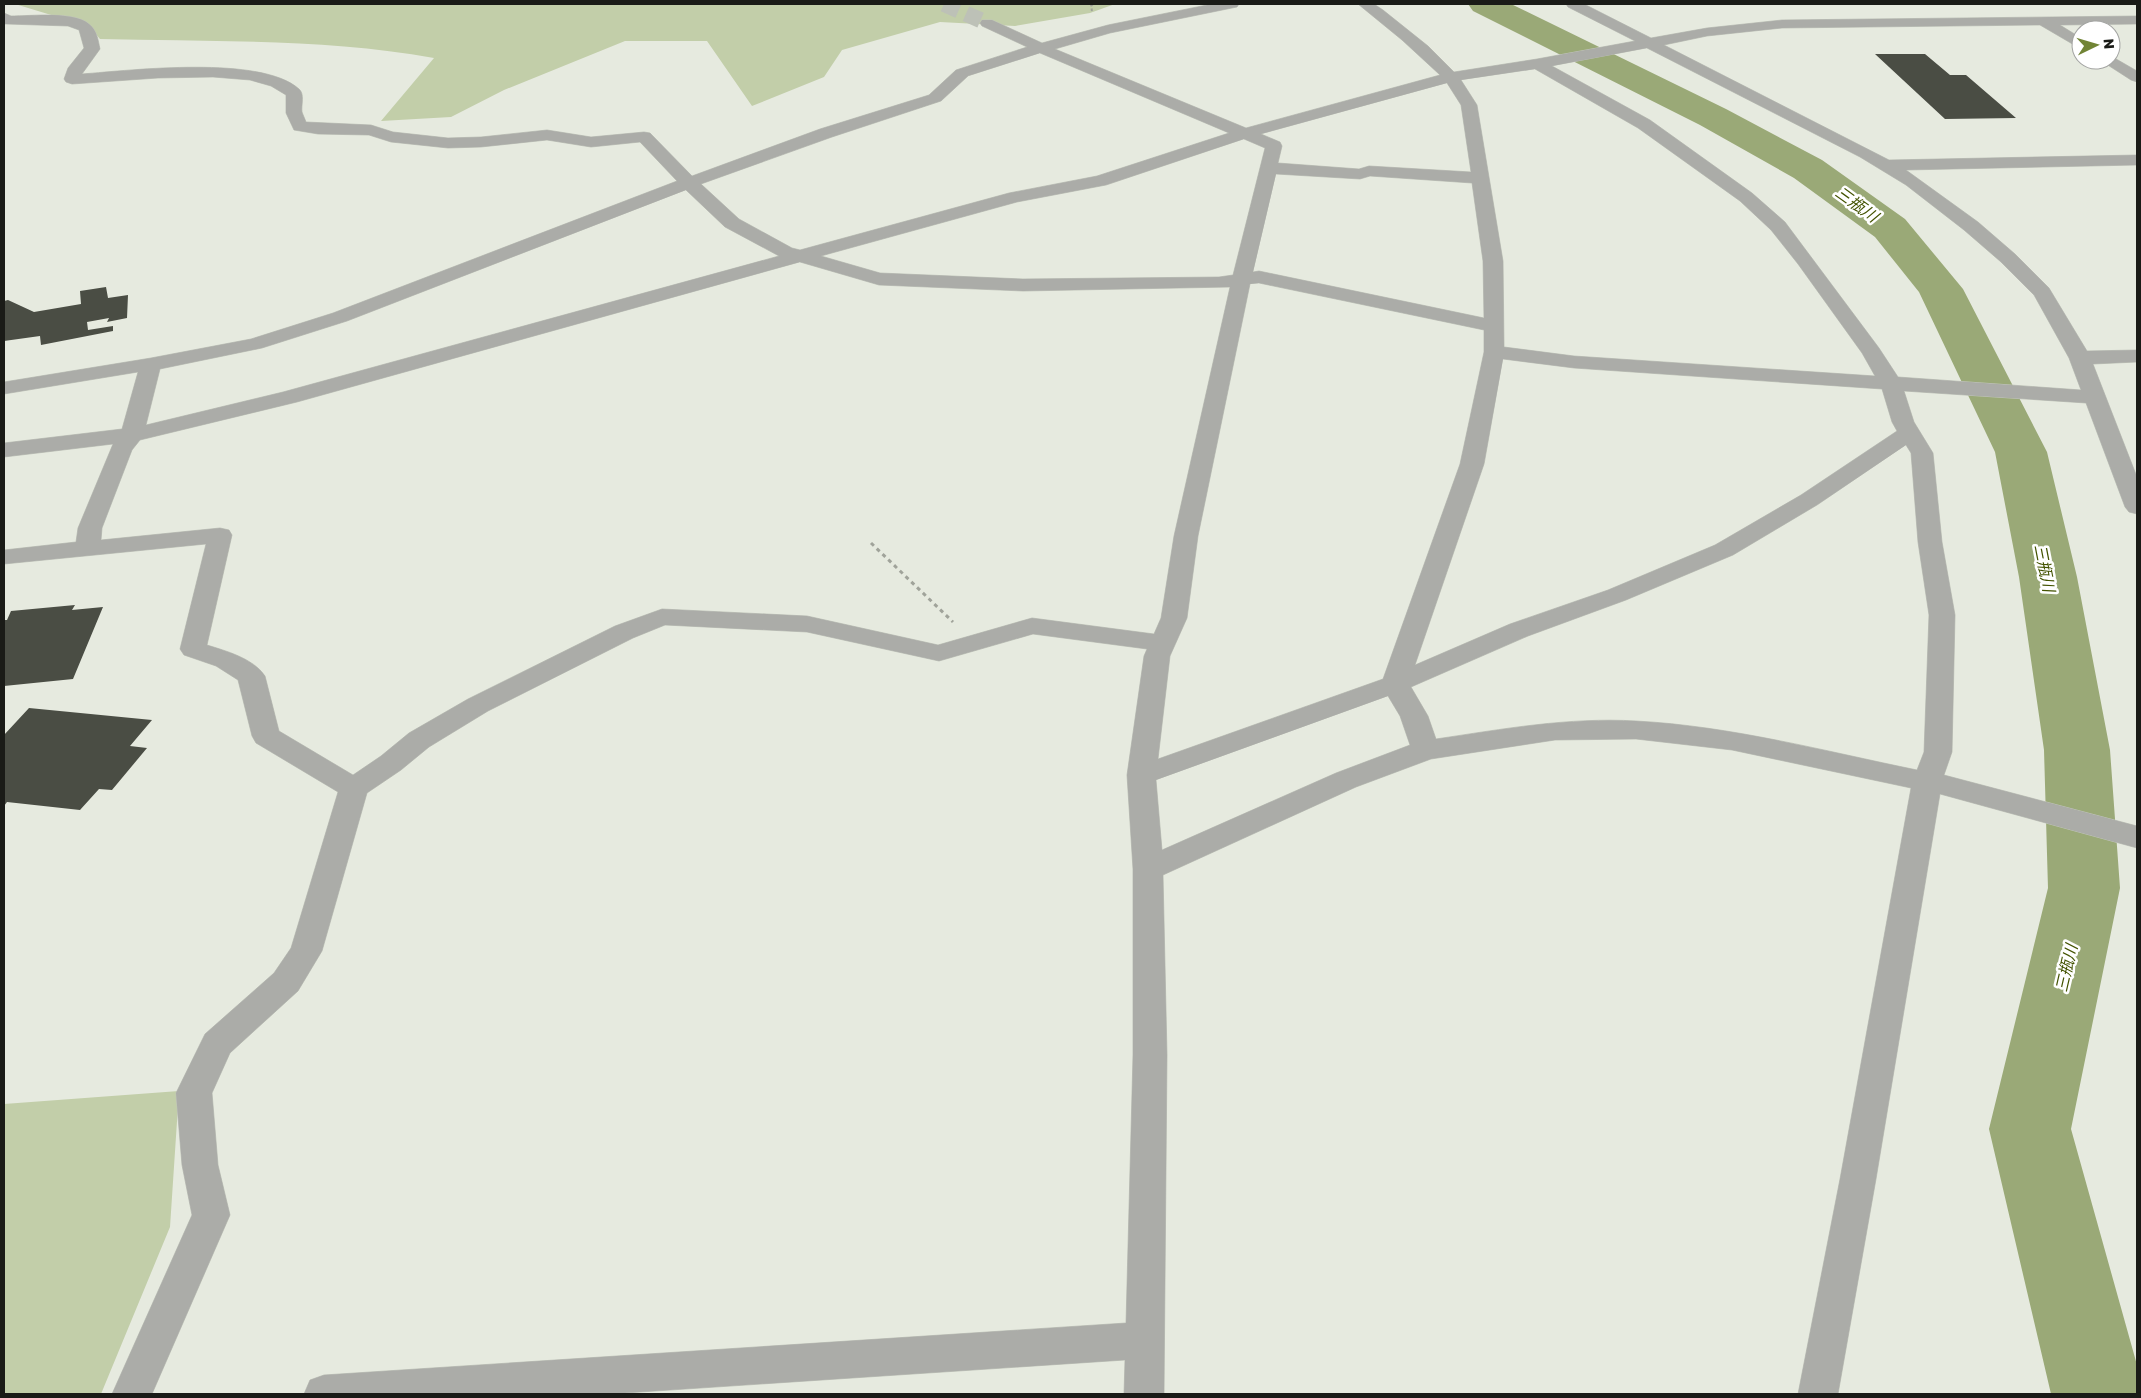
<svg xmlns="http://www.w3.org/2000/svg" width="2141" height="1398" font-family="'Golos Text','Noto Sans JP',sans-serif">
	<style>
		.green { fill: #c2cea9 }
		.lines { fill: none; stroke-linecap: round; stroke-linejoin: round }
		.river { fill: #9aa977; fill-rule: evenodd }
		.building { fill: #4a4d44 }
		.minor-tunnel { stroke: #bdc1b7; stroke-width: 16; stroke-dasharray: 16 8; stroke-linecap: butt }
		.minor-casing { stroke: #c1c5bb; stroke-width: 1 }
		.path-far1 { stroke: #a0a39a; stroke-width: 2; stroke-dasharray: 2.5 2.5; stroke-linecap: butt }
		.path { stroke: #a0a39a; stroke-width: 3; stroke-dasharray: 4 4; stroke-linecap: butt }
		.minor { fill: #abaca8; fill-rule: evenodd }
		.labels { text-anchor: middle; stroke-width: 5; stroke-linejoin: round; paint-order: stroke }
		.water-label { font-size: 16px; font-style: italic; fill: #435300; stroke: #fff }
	</style>
	<rect width="100%" height="100%" fill="#e6eadf"/>
	<!-- green -->
	<path class="green" d="M15,4h1100l-25,9 -75,13 -75,-4 -98,28 -18,27 -72,29 -45,-65h-82l-121,49 -53,27 -70,4 53,-63c-110,-20 -223,-16 -334,-19l-16,-18 -23,-3z
		M179,1091l-9,136 -69,167h-97v-290z"/>
	<g class="lines">
		<!-- river -->
		<path class="river" d="M1468,4h43l215,105 96,51 83,59 58,70 84,163 30,125 33,173 10,138 -49,241 66,236v29h-86l-62,-265 59,-241 -4,-138 -25,-173 -24,-125 -76,-160 -44,-55 -81,-59 -94,-53 -227,-114z"/>
	</g>
	<!-- building -->
	<path class="building" d="M1875,54h50l25,21h16l50,43 -71,1z
		M106,287l2,11 20,-3 -1,23 -20,4 2,-4 -22,4 1,8 25,-4v5l-72,14 -1,-9 -36,5v-40l4,-1 26,12 47,-8 -1,-13z
		M75,605l-3,5 31,-3 -30,72 -69,7v-66h3l4,-9z
		M29,708l123,12 -22,26 17,2 -35,42 -13,-1 -19,21 -73,-8 -3,4v-71z"/>
	<g class="lines">
		<!-- minor-tunnel -->
		<path class="minor-tunnel" d="M944,4l43,19"/>
		<defs>
			<path id="minor" d="M1212,4h27l-2,3 -5,1 -122,25 -55,16 191,79 194,-53 -38,-35 -44,-36h16l9,6 45,36 26,26 83,-13 98,-18 -67,-34 -2,-3h18l67,34 56,-10 75,-8 355,-4v8l-77,1 21,13v11l-41,-24 -258,3 -75,8 -43,9 225,115 248,-5v10l-231,5 72,52 37,32 34,34 38,63 50,-1v12l-44,2 44,113v37l-8,-2 -4,-5 -39,-104 -182,-12 10,31 19,31 9,89 13,73 -3,137 -8,23 193,51v22l-197,-54 -64,385 -38,215h-40l42,-215 71,-391 -179,-38 -96,-11 -81,1 -124,19 -75,28 -193,88 4,180 -3,339h-40l1,-34 -515,34h-306l6,-14 14,-5 802,-52 7,-268v-186l-6,-94 17,-119 3,-7 -114,-15 -94,27 -132,-29 -142,-7 -32,13 -145,73 -59,36 -28,23 -34,23 -45,158 -24,40 -68,62 -18,40 6,72 12,50 -78,179h-40l80,-179 -10,-50 -6,-72 29,-59 69,-61 17,-25 47,-156 -82,-49 -4,-7 -14,-56 -22,-14 -32,-11 -4,-6 26,-105 -202,20v-14l72,-8 2,-14 35,-84 -109,13v-14l118,-14 16,-57 -134,22v-12l147,-24 100,-19 82,-26 344,-132 -37,-39 -49,5 -44,-7 -66,7 -33,1 -57,-6 -22,-7 -51,-1 -24,-4 -8,-17v-18l-15,-9 -21,-6 -37,-3 -55,1 -86,6 -6,-2 -2,-3 4,-11 16,-20 -5,-18 -11,-4 -61,-2h-3v-11l7,3c19,0 64,-5 78,8 8,6 9,16 11,25l-18,25c51,-4 179,-19 217,15 6,5 2,16 3,23 1,3 3,7 4,10l65,3 22,7 55,6 33,-1 66,-7 44,7 53,-5 6,1 42,43 128,-47 109,-34 27,-25 71,-23 -45,-21 -2,-3 2,-3h10l50,23 66,-18zM1647,48l213,109 46,28 58,45 37,32 33,33 35,63 12,32 -183,-13 -19,-29 -94,-126 -33,-29 -102,-73 -98,-54zM1040,53l189,80 -132,43 -88,17 -209,57 -8,-2 -53,-29 -38,-35 131,-47 109,-36 27,-25zM1535,69l103,59 102,73 31,29 27,34 64,89 13,23 -301,-20 -70,-9 -1,-86 -26,-156 -16,-25zM1447,83l14,22 10,67 -102,-6 -10,3 -81,-6 4,-17 -2,-4 -19,-8zM1244,139l21,9 -32,127 -14,2 -196,2 -143,-6 -59,-17 196,-54 89,-17zM1276,174l84,5 10,-3 102,7 11,78 1,57 -225,-47 -6,1zM686,190l39,37 54,29 -496,136 -137,33 14,-56 102,-21 85,-27zM800,262l79,23 144,6 207,-4 -56,249 -13,82 -7,16 -122,-16 -94,27 -131,-29 -145,-7 -47,17 -147,73 -59,34 -28,23 -28,19 -74,-44 -14,-55c-12,-18 -39,-25 -58,-31l25,-110 -3,-5 -9,-2 -119,12 1,-12 30,-78 8,-10 157,-38zM1259,283l225,47v22l-24,112 -77,215 -225,80 12,-103 17,-38 11,-82 52,-252zM1503,359l71,9 308,21 10,33 5,9 -96,64 -86,50 -107,45 -98,34 -95,41 69,-201zM1906,445l5,8 7,89 11,73 -5,137 -7,18c-93,-19 -186,-44 -281,-49 -67,-4 -133,8 -200,18l-8,-23 -17,-29 117,-51 98,-36 107,-45 84,-50zM1388,696l12,20 10,29 -74,28 -174,77 -6,-70z
				M2111,56l26,15v11l-6,-2 -31,-20h11z"/>
		</defs>
		<!-- minor casing -->
		<use href="#minor" class="minor-casing"/>
		<!-- path-far1 -->
		<path class="path-far1" d="M1092,11l-1,-5 2,-2"/>
		<!-- path -->
		<path class="path" d="M871,543l82,79"/>
		<!-- minor -->
		<use href="#minor" class="minor"/>
	</g>
	<g class="labels">
		<!-- water labels -->
		<g class="water-label">
			<text transform="translate(1857 204) rotate(36)" y="6">三瓶川</text>
			<text transform="translate(2045 568) rotate(79)" y="6">三瓶川</text>
			<text transform="translate(2066 968) rotate(-77)" y="6">三瓶川</text>
		</g>
	</g>
	<!-- border -->
	<rect width="2141" height="1398" fill="none" stroke="#1a1b17" stroke-width="10"/>
	<!-- north arrow -->
	<g transform="translate(2096 45) rotate(85)"><circle r="24" fill="#ffffff" stroke="#a3a4a2"/>
	<path d="M0-4L9 19L0 12L-9 19Z" fill="#718435"/>
	<text y="-8" font-size="14" font-weight="bold" text-anchor="middle" fill="#1a1b17">N</text>
	</g>
</svg>
